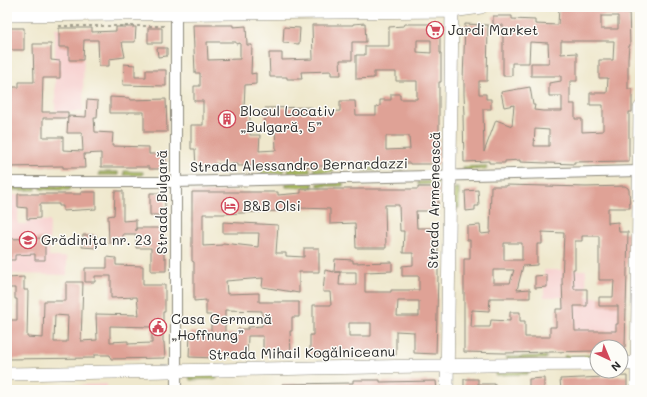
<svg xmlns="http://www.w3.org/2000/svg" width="647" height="397" font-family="Mali,sans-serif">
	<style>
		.built { fill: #f7d0cf }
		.green { fill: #adbf62; stroke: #6c7546 }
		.building { fill: #dfa296; fill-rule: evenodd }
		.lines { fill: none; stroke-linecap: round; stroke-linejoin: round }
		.minor-casing { stroke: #8d8a7c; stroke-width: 12 }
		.major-casing { stroke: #8d8a7c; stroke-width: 14 }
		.path { stroke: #8d8a7c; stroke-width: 1.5; stroke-dasharray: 3 3; stroke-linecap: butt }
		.minor { stroke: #fff; stroke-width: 10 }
		.major { stroke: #fff; stroke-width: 13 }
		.labels { text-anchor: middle; stroke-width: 3; stroke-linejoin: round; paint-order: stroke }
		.poi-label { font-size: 14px; fill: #2b2b2b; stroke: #fdfcf7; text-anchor: start }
		.street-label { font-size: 14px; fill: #2b2b2b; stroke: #fdfcf7 }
	</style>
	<rect width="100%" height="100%" fill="#fdfcf7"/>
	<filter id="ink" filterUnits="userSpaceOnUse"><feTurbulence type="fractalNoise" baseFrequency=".025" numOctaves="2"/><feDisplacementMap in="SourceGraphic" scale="8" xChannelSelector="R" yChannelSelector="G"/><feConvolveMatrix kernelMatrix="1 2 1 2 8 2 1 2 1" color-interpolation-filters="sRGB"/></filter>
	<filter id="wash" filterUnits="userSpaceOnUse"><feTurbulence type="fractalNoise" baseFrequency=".012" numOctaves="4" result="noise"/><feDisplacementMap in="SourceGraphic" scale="16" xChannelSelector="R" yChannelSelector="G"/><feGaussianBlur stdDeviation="0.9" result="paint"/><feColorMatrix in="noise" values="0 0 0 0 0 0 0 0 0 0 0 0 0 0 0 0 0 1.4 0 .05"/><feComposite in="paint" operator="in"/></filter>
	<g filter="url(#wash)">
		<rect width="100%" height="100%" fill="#efe8cd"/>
		<!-- built -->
		<path class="built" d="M55,28h29l-1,84h-24l-1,-1h-3z
			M7,195h12l-1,29h9v-4l23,1 -1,36h18v18l-60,-1z
			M544,270h42l1,27h39l-1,54h-4v-4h-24v4l-34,1 -1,-55h-18z
			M107,384v6h-26v-5z"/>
		<!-- green -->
		<path class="green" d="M486,166l1,3 -24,1v-3z
			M310,168v4l-22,1v-4z
			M314,168h20v4h-20z
			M362,168h41v2l-41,1z
			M284,169v4l-23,1v-4z
			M124,171l19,1v3h-19z
			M99,172h19v3h-19z
			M438,181v3l-20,1v-3z
			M313,182v5h-27v-4z
			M343,182v4h-25v-3z
			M7,186h29v4h-29z
			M40,186h30v4l-30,-1z
			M454,188h5v20h-5z
			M597,355v3l-32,1 -1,-3z
			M546,356v3h-40v-2z
			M528,371v3l-33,1v-3z
			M189,375h28v4l-27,1z"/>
		<g id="blocks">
			<!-- building -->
			<path class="building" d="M559,7h70l1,39h-1l-1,12v31h4v23h-3v49l-55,1v2l-54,-2v-2l-15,1v2h-16v-2l-25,1 -1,-47h2l-1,-21v-14h-1l2,-56 23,1 -1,56h-8v13h7v5h5v10h-8l1,43 12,-32 16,6 2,-21 -10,2 -3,-15 29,-5 3,18h2l-1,5 9,1h19v-15h-13v-13l12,-2v-5h-30v-13h18l-1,-20 -18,-1 -1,21h-17v13h-9v-51h-10v-9h19v3l23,1v4l23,1zM601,16h17v13h-17zM561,41h53l-1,19h-14v18h9l-1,15h-17v12h13v26l-21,1v-13h-7v-15h-5v-23h7v-28l-16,1zM535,129l14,1v16h-15z
				M365,23l1,19h-14v18h-12l1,15h-10v-4l-30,1 1,7h-15v-2h-17l-1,-24h13v7l31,-1 -1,-34h41v-1z
				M405,24h35v29h1v29h-2v82h-29v-1l-119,4v-2l-53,1v-2h-25l1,4 -18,1 -1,-20h-4v-24h12v-24h-9v-15h6v-13h-5l-2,-48h40v2l13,-1 1,19h5l-1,29 5,-1v11l-11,1 -1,24h6v26h10l-1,16 17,-1 -1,-24h-10v-18l47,-1v6l28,-2v-10h15l1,14h20v-8l4,-1v-6h11v-6h9v5h17v-18h-21v-9h-22v6l-18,1v-24h9v-9h24v-19l15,-1zM417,40h14v13l-14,-1zM207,42h29v2l4,-1v16l-32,1zM386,136h23l1,13 -24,1z
				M116,27h20l-1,15h-13l3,15 -16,2v7h-10l-1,-26h-14l-1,20h-14v-13h-10v-19h33v4l24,-1z
				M284,27l16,1 -1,16 -16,-1z
				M7,28h17v22h-14v-2h-3z
				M148,28h14v15h-14z
				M33,44h18v16l9,1v17h-17l-1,34h26v6h-25v19h20v13l20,1 -1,-18h-15l1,-17 18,1 1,-17 11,1 -1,17h-3l1,14 18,1 -1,13 37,1v7h17v15h-17v-2h-48v-14l-17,1 1,14h-22v-2l-56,1v-76h6v-4h6v-5h15z
				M157,48h10v8l-9,1z
				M124,64l11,1v12h11v-7h20v16l-43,-1z
				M110,97l20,1v2l36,-1 1,33h-23v-20h-15v1h-19z
				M506,185l80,2 39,-1 3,2 1,2 1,18h-22v15l10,-1 1,10h9l-3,115h-28v4l-93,2 -40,-1v-93h6v-19h-3v-14l13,-1 1,9 9,-1 1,-47h15zM542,232l22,1 -2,47 1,29h-7v18h-6v10h-25v-16h-5v-9h-10v9l-19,-1 -1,7h-19l1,-17 17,1 1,-13h40v-9l-13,1 6,-24 14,-1v-21h5zM582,236h17v44h15l-1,17h-14v9h19v18h-2v7h-41l-1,-25h13v-17h-13l-1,-20h2v-28h7zM504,243h18v17h-18zM493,270h21l-4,13h-17z
				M418,187h21l-1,20h-7v4h-15l1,17h20l-1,12h2v36l-2,78 -22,-1v-21l-18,-1v24l-41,-1 -45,1v-20h3v-30h18l-1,-13h-7l2,-22 9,2 1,-13 18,1v3l39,-1v9l-27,1v20h26v-2h28v-14h-17v-10l11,-1v-12h-10l1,-22h-4l-1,-26h-14l1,43h-30l-1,-25 -25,1v-15l-31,-1 -20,3 -56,3h-20v32l19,-1 1,-2 35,4 1,-14h-36v-11l55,3 -2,28h10v3l18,1v-9h15v24h-20v21l-37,-6 1,-9 -37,3 1,13 32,-1v9h40v15h-7v14h-2l1,24h-28v-19h-15l-1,21 -31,-2v3l-27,-1 1,-25 21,1v-18h-5v-15l-12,1v-39l-2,-1v-69h86v3l23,-2v-4h117zM335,272h21v13h-17l1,-13zM398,301h21v15h-22zM225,310l37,1v15l-14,1v2h-10v5h-13zM349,323h22v13h-22z
				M478,190l1,16h-4v4l-9,1 -1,-20z
				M115,191h8v30l13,-1v11v-3h28v30h2v13h-15v-23h-15v-14h-13v9h-14l-1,-27 6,-1z
				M81,192h15v17l-33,2v-5h-4v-2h-19v14l-13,1v-11l-9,-1v-13h63z
				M150,193h15v22h-15z
				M83,235h13v13l-14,-1z
				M45,238v22h-10v-6l-20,1v5h-8v-21z
				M107,257l9,1v7l27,1v19h22v27h-2v30h1l1,16 -54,1 -1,-4h-16v3l-87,1v-39h10v-21h-2v-11h-8v-10l17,-1v13h4l-1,47 16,1 1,-37h22v-19h17l-2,59 16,-1 -1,-26 43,1 -2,-18 -26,1v-22h-16v6h-10v-14h22zM55,315l13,1 -1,26h-13zM110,326l42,1v16l-24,1v-3l-18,1z
				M547,275v12l-12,1v-12z
				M627,376v14h-66l-1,-11z
				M544,378v12h-15v-11z
				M464,379h14v5h17l-1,6h-30z
				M353,380h27v2l56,-1 1,9h-155v-6l71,-1z"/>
		</g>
	</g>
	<g filter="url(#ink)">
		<use href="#blocks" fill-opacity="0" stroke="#8d8a7c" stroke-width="1"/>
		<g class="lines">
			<defs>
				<path id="minor" d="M176,14v376
					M7,182h169l464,-11"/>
				<path id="major" d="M7,15l445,-4 29,-4
					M621,364l19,-1
					M7,374c197,-3 393,-9 590,-10
					M447,390l5,-379
					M637,390l3,-282"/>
			</defs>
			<!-- minor casing -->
			<use href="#minor" class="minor-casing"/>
			<!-- major casing -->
			<use href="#major" class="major-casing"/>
			<!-- path -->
			<path class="path" d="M59,26h108"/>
			<!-- minor -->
			<use href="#minor" class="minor"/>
			<!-- major -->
			<use href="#major" class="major"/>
		</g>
	</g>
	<!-- icons -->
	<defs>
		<symbol id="supermarket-ring" viewBox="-11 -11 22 22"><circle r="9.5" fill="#fdfcf7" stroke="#d1495b" stroke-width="1.5"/><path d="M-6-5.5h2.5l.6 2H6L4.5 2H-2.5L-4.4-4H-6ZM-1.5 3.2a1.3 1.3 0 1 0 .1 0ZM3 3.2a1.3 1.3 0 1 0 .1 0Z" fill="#d1495b"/></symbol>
		<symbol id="building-ring" viewBox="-11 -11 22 22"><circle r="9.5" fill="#fdfcf7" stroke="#d1495b" stroke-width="1.5"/><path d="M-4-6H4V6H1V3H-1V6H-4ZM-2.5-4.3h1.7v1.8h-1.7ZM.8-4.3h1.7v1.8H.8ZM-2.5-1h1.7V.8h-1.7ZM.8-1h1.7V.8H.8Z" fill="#d1495b"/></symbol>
		<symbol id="hotel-ring" viewBox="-11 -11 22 22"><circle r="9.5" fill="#fdfcf7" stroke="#d1495b" stroke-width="1.5"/><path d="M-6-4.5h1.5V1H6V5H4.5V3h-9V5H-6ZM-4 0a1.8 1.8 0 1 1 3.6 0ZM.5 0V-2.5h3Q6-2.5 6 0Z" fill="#d1495b"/></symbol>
		<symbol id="school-ring" viewBox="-11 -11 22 22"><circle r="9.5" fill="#fdfcf7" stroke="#d1495b" stroke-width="1.5"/><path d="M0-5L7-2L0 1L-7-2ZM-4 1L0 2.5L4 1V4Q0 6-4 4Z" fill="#d1495b"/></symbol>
		<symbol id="civic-ring" viewBox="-11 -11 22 22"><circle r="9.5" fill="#fdfcf7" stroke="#d1495b" stroke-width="1.5"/><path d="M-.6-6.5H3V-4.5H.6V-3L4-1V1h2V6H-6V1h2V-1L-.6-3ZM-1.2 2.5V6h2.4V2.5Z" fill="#d1495b"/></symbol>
	</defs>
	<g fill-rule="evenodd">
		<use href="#supermarket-ring" x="425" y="20" width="20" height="20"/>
		<use href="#building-ring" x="217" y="109" width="20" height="20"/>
		<use href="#hotel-ring" x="220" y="196" width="20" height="20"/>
		<use href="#school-ring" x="18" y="230" width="20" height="20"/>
		<use href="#civic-ring" x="148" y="317" width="20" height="20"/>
	</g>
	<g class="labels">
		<!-- poi labels -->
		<g class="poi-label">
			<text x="448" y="35">Jardi Market</text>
			<text x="240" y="116">Blocul Locativ<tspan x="240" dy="16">„Bulgară, 5”</tspan></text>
			<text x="243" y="211">B&amp;B Olsi</text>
			<text x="41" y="245">Grădinița nr. 23</text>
			<text x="171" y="324">Casa Germană<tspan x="171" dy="16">„Hoffnung”</tspan></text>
		</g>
		<!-- street labels -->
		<g class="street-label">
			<text transform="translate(299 165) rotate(-1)" y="5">Strada Alessandro Bernardazzi</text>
			<text transform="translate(434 200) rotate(-89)" y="5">Strada Armenească</text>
			<text transform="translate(162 202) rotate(-90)" y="5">Strada Bulgară</text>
			<text transform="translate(302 353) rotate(-1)" y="5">Strada Mihail Kogălniceanu</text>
		</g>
	</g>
	<!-- margin -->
	<rect width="647" height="397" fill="none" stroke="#fdfcf7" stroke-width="24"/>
	<!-- north arrow -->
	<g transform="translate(609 359) rotate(136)"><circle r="19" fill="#fdfcf7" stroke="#a9a8a5"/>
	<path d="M0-3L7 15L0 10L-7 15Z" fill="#d1495b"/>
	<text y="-6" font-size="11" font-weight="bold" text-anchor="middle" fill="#2b2b2b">N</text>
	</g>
</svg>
